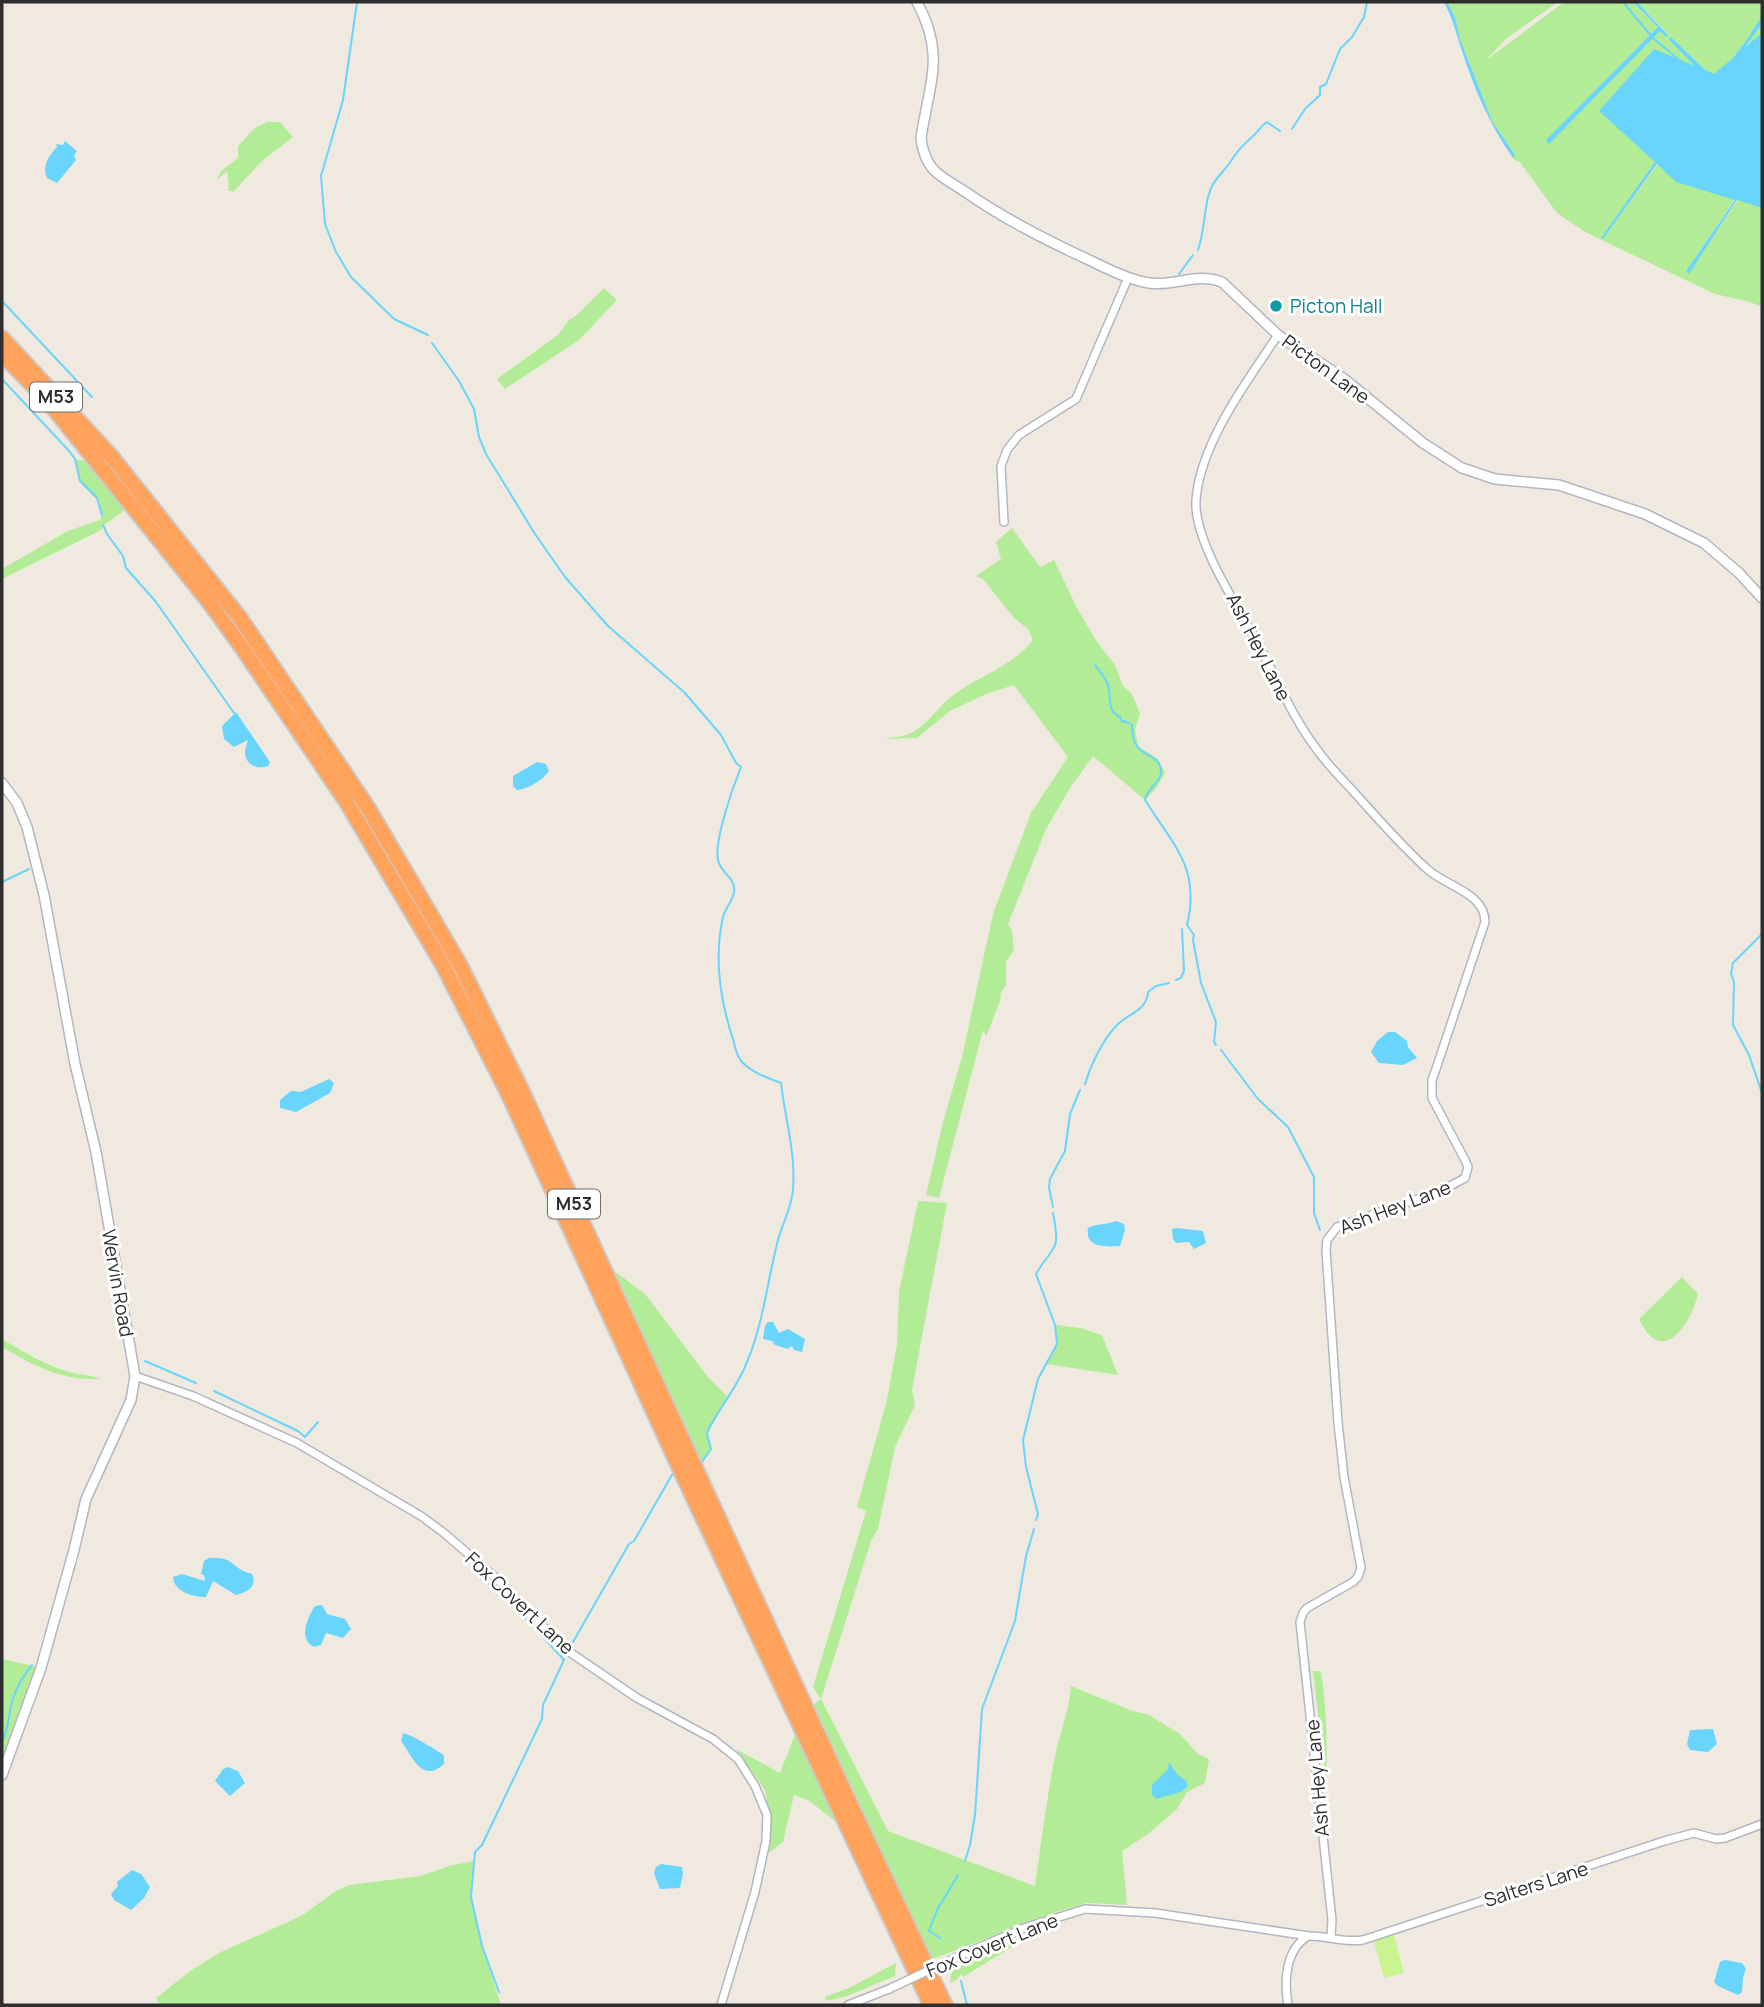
<svg xmlns="http://www.w3.org/2000/svg" width="1764" height="2007" font-family="Manrope,sans-serif">
	<style>
		.green { fill: #b3ec97 }
		.pitch { fill: #caf492 }
		.water { fill: #69d4fc }
		.lines { fill: none; stroke-linecap: round; stroke-linejoin: round }
		.stream { stroke: #69d4fc; stroke-width: 2 }
		.minor-casing { stroke: #b3b6c2; stroke-width: 10 }
		.tertiary-casing { stroke: #b3b6c2; stroke-width: 12 }
		.motorway-casing { stroke: #c9c9c9; stroke-width: 18 }
		.minor { stroke: #fff; stroke-width: 7 }
		.tertiary { stroke: #fff; stroke-width: 9 }
		.motorway { stroke: #ffa35c; stroke-width: 14 }
		.minor-bridge-casing { stroke: #b3b6c2; stroke-width: 10; stroke-linecap: butt }
		.minor-bridge { stroke: #fff; stroke-width: 7 }
		.culture-dot { fill: #0f9aa8; stroke: #fff; stroke-width: 2.5 }
		.labels { text-anchor: middle; stroke-width: 6; stroke-linejoin: round; paint-order: stroke }
		.shield { fill: #fff; stroke: #6d6d6d; stroke-width: 2 }
		.shield-label { font-size: 18px; font-weight: bold; fill: #2e2e2e }
		.culture-label { font-size: 19px; fill: #0d838f; stroke: #fff; text-anchor: start }
		.street-label { font-size: 19px; fill: #2e2e2e; stroke: #fff }
	</style>
	<rect width="100%" height="100%" fill="#f0e9df"/>
	<!-- green -->
	<path class="green" d="M1447,2h111l-51,36 -22,23 79,-59h69l25,25 -111,113 2,3 111,-113 8,4 -31,-32h125v17l-46,62 -44,-43 -3,2 45,44 -113,154h2l159,-214v71l-14,85 -62,91 3,2 73,-109v143l-12,-5 -35,-8 -130,-62 -28,-19 -38,-52 -2,1 -4,-4 2,-3 -23,-34 -32,-82 -5,-22z
		M267,122h13l13,15 -30,23 -30,32 -6,-2 2,-2 -2,-17 -10,9 4,-9 17,-13v-12l17,-18z
		M604,288l13,12 -38,40 -74,49 -8,-10 61,-44 11,-15 7,-4z
		M75,459l10,2 43,47 -24,17 -3,5 -99,49v-10l66,-38 32,-11 2,-5 -5,-17 -17,-17z
		M1012,528l28,39 14,-7 23,48 20,34 18,23 8,21 8,7 4,8 5,13 -5,16 3,16 20,13 7,14 -8,14 -12,13 -52,-44 -23,32 -24,41 -38,95 4,7 2,19 -8,12v24l-5,6 -1,9 -14,36 -3,-7 -44,168 -13,-3 17,-73 19,-65 31,-143 38,-101 37,-56 -54,-72 -28,9 -36,17 -33,27 -33,1c8,-2 20,-2 27,-6 16,-8 27,-26 41,-37 26,-20 60,-29 81,-56l-5,-11 -14,-11 -31,-39 -7,-3 25,-17 -5,-17z
		M918,1201l29,2 -35,187 3,15 -20,42 -17,82 -7,12 -50,158 67,132 147,55c6,-41 11,-83 19,-125 5,-26 15,-49 17,-75l59,24 19,5 31,19 18,20 11,5 -4,24 -18,9 -10,17 -29,25 -26,17 5,54 -40,-2 -34,10 -120,46 -32,-63 -87,-192 7,-5 -8,-12 53,-176 -9,-4 30,-107 10,-56 2,-52z
		M613,1270l32,24 63,83 20,20 -21,37 4,15 -9,13z
		M1682,1277l16,17c-8,33 -37,73 -59,25z
		M1055,1325l26,3 21,7 16,40 -72,-11 11,-20z
		M2,1339c22,13 46,28 71,34 10,2 18,2 27,6 -40,1 -64,-12 -98,-32z
		M2,1659l36,8 -36,103z
		M1313,1671h8c5,36 7,72 5,109z
		M796,1732l40,90 -28,-22 -14,-5 -11,47 -14,11 1,-33 -5,-30 -29,-41 44,24z
		M474,1861l-3,36 11,49 19,59h-341l-4,-7 37,-29 28,-17 80,-36 35,-25 13,-6 72,-9 28,-10z
		M1055,1926l-45,22 -47,29 -1,-3 -4,3v2l-8,4 2,-14 82,-38z
		M896,1963l-1,13 -48,20 -21,5 -1,-4 26,-10z"/>
	<!-- pitch -->
	<path class="pitch" d="M1394,1935l10,38 -20,5 -10,-37z"/>
	<!-- water -->
	<path class="water" d="M1444,2h3l8,15 5,22 32,82 23,34 -2,3c-24,-34 -39,-70 -52,-110 -5,-16 -9,-31 -17,-46z
		M1633,2h4l31,33 -2,2 -6,-6 -111,113 -3,-4 112,-113z
		M1762,19v5l-17,23 17,-14v175l-25,-8 -48,74 -3,-3 49,-71 -59,-18 -19,-18 -54,75 -2,-1 54,-76 -56,-51 55,-62 41,17 -26,-26 2,-3 33,32 10,5 19,-16z
		M65,141l12,10 -3,4 2,5 -19,23 -10,-5c-5,-11 1,-22 10,-31l-1,-3 7,1z
		M236,712l34,50 -2,4c-10,4 -23,-1 -23,-14 0,-4 2,-8 3,-12l-14,7 -10,-8 -2,-13z
		M537,762l9,2 3,7c-6,9 -21,18 -32,19l-4,-4v-10z
		M1388,1032h7l12,9 1,6 9,11 -14,7 -24,-2 -8,-11 6,-11z
		M329,1079l5,4 -4,10 -34,19 -16,-4v-8l11,-9 10,1z
		M1116,1221l8,3 1,6 -5,16c-15,1 -35,2 -32,-18 10,-5 18,-3 28,-7z
		M1176,1228l27,3 3,12 -12,6 -5,-7 -13,1 -3,-4 -1,-10z
		M768,1322h5l6,11 9,-4 17,10 -3,13 -8,-2 -2,-4 -4,3 -13,-4 -3,-4 -9,-2 2,-13z
		M209,1558c26,-2 22,11 43,16 6,13 -5,18 -16,21l-23,-14 -7,16c-13,0 -32,-5 -33,-20l9,-3 23,7 -1,-6 -3,-1 3,-13z
		M322,1605l5,9 18,5 6,10 -8,9 -17,-5 -5,12 -7,2c-16,-8 -7,-29 1,-41z
		M1713,1729l4,15 -9,8 -18,-2 -3,-6 3,-14z
		M403,1733c7,1 32,16 39,21l2,2v8c-22,20 -31,-7 -43,-23z
		M1169,1762l8,12 10,8v5l-6,5 -25,7 -4,-4v-10l16,-16z
		M228,1767l10,4 7,12 -15,13 -15,-15 8,-12z
		M661,1864l21,3 1,7 -3,14 -20,1 -6,-16 2,-6z
		M132,1870l9,4 9,13 -6,11 -13,12 -17,-10 -3,-6 7,-8 -1,-4z
		M1725,1960l17,3 4,6 -3,8 -1,15 -4,3 -20,-9 -4,-4 6,-20z"/>
	<g class="lines">
		<!-- stream -->
		<path class="stream" d="M357,2l-14,98 -22,76 4,48 11,28 15,25 43,42 34,16
			M1623,2l29,35 26,22
			M1752,33l10,-15
			M1292,129l13,-20 15,-14v-8l6,-3 14,-35 12,-12 12,-20 3,-15
			M1198,250c6,-18 6,-35 10,-53 5,-19 14,-22 23,-36 8,-12 11,-15 21,-24 6,-5 9,-11 15,-15l13,9
			M1179,274l14,-19
			M2,301l90,96
			M432,343l27,38 15,28 5,28 7,17 49,80 30,43 43,49 77,67 36,42 15,28 5,4c-8,20 -27,73 -23,93 2,13 18,17 16,32 -1,9 -9,16 -11,25 -9,40 -3,83 10,122 2,8 4,19 10,24 10,10 25,15 38,20 4,36 15,70 12,106 -1,18 -10,33 -15,51 -11,42 -15,88 -34,129 -9,20 -24,39 -35,59l-2,6 4,15 -9,13
			M2,379l68,73 5,7 5,22 17,17 5,17
			M103,525l4,9 16,22 3,12 30,34 78,111
			M1095,665c4,6 11,13 13,20 4,13 -2,26 12,32l2,5 3,-1 7,4c0,37 26,24 29,45 1,12 -14,18 -16,30 28,45 56,68 42,125l7,10 -1,5 8,43 15,39 -2,20 2,3
			M2,882l27,-13
			M1762,934l-29,29 -2,11 3,8 -1,43 16,30 13,38
			M1176,980l5,-2 3,-7 -2,-42
			M1221,1050l37,49 30,28 26,50v36l6,17
			M1085,1084c6,-20 18,-45 33,-60 12,-11 29,-14 30,-32l8,-6 13,-3
			M1053,1207l-4,-20 1,-8 15,-28 5,-37 10,-24
			M145,1361l51,22
			M214,1391l84,40 7,6 13,-15
			M1036,1520l2,-6 -12,-47 -3,-27 15,-61 19,-35 -2,-19 -19,-51c18,-31 25,-20 17,-61
			M488,1583l34,31 42,46 -21,45 -1,14 -60,126 -7,7 -4,45 11,49 17,46
			M573,1642l56,-98 5,-3 39,-68
			M2,1742c7,-14 6,-28 11,-43 4,-13 10,-23 19,-34
			M965,1861l5,-16 5,-30 7,-106 33,-88 11,-65 8,-27
			M940,1938l-11,-7 8,-21 21,-35
			M961,1981l6,24"/>
		<defs>
			<path id="minor" d="M1278,335c-31,46 -78,109 -82,165 -3,41 45,112 65,149 18,35 33,71 57,102 10,14 23,27 35,40 23,26 47,53 73,77 18,18 59,24 59,54l-48,144 -5,14v18l33,62 3,7 -3,11 -24,13 -104,36 -10,13 -1,10 12,173 6,54 17,91 -3,9 -5,5 -46,26 -4,5 -3,9 32,298 -1,17
				M1004,522l-3,-56 6,-16 12,-15 57,-36 52,-121
				M135,1376l58,20 104,47 124,73 23,17 51,44 70,72 72,49 76,41 25,20 17,27 12,29 -1,26 -11,51 -34,113
				M957,1957l67,-29 61,-19 70,4 154,23c18,0 36,7 54,4l301,-99 30,-8 22,6 9,-1 37,-14
				M848,2005l41,-16
				M1288,2005c-4,-24 -3,-55 20,-69"/>
			<path id="tertiary" d="M917,2c29,53 12,81 4,136 1,12 6,26 15,34 9,8 21,14 31,21 39,27 79,47 122,67 19,9 38,19 60,23 25,4 47,-11 73,-1l56,53 65,43 80,65 39,25 33,11 64,6 86,29 59,29 35,30 23,25
				M2,783l15,20 10,24 17,68 31,169 21,88 39,224 -4,24 -45,99 -12,51 -33,118 -39,107"/>
			<path id="motorway" d="M2,338l109,118 129,162 128,190 92,157 60,122 324,704 101,214
				M2,354l45,46 163,203 33,46 103,152 97,164 66,130 166,363 256,547"/>
		</defs>
		<!-- minor casing -->
		<use href="#minor" class="minor-casing"/>
		<!-- tertiary casing -->
		<use href="#tertiary" class="tertiary-casing"/>
		<!-- motorway casing -->
		<use href="#motorway" class="motorway-casing"/>
		<!-- minor -->
		<use href="#minor" class="minor"/>
		<!-- tertiary -->
		<use href="#tertiary" class="tertiary"/>
		<!-- motorway -->
		<use href="#motorway" class="motorway"/>
		<defs>
			<path id="minor-bridge" d="M889,1989l68,-32"/>
		</defs>
		<!-- minor-bridge casing -->
		<use href="#minor-bridge" class="minor-bridge-casing"/>
		<!-- minor-bridge -->
		<use href="#minor-bridge" class="minor-bridge"/>
	</g>
	<!-- markers -->
	<circle class="culture-dot" cx="1276" cy="306" r="7"/>
	<g class="labels">
		<!-- shield labels -->
		<g class="shield">
			<rect x="30" y="382.5" width="52" height="29" rx="5"/>
			<rect x="548" y="1189.5" width="52" height="29" rx="5"/>
		</g>
		<g class="shield-label">
			<text x="56" y="403">M53</text>
			<text x="574" y="1210">M53</text>
		</g>
		<!-- culture labels -->
		<g class="culture-label">
			<text x="1290" y="313">Picton Hall</text>
		</g>
		<!-- street labels -->
		<g class="street-label">
			<text transform="translate(1326 369) rotate(36)" y="7">Picton Lane</text>
			<text transform="translate(1259 647) rotate(63)" y="7">Ash Hey Lane</text>
			<text transform="translate(1395 1207) rotate(-21)" y="7">Ash Hey Lane</text>
			<text transform="translate(118 1283) rotate(80)" y="7">Wervin Road</text>
			<text transform="translate(520 1603) rotate(43)" y="7">Fox Covert Lane</text>
			<text transform="translate(1317 1778) rotate(-95)" y="7">Ash Hey Lane</text>
			<text transform="translate(1536 1884) rotate(-18)" y="7">Salters Lane</text>
			<text transform="translate(992 1945) rotate(-22)" y="7">Fox Covert Lane</text>
		</g>
	</g>
	<!-- border -->
	<rect width="1764" height="2007" fill="none" stroke="#2e2e2e" stroke-width="7"/>
</svg>
